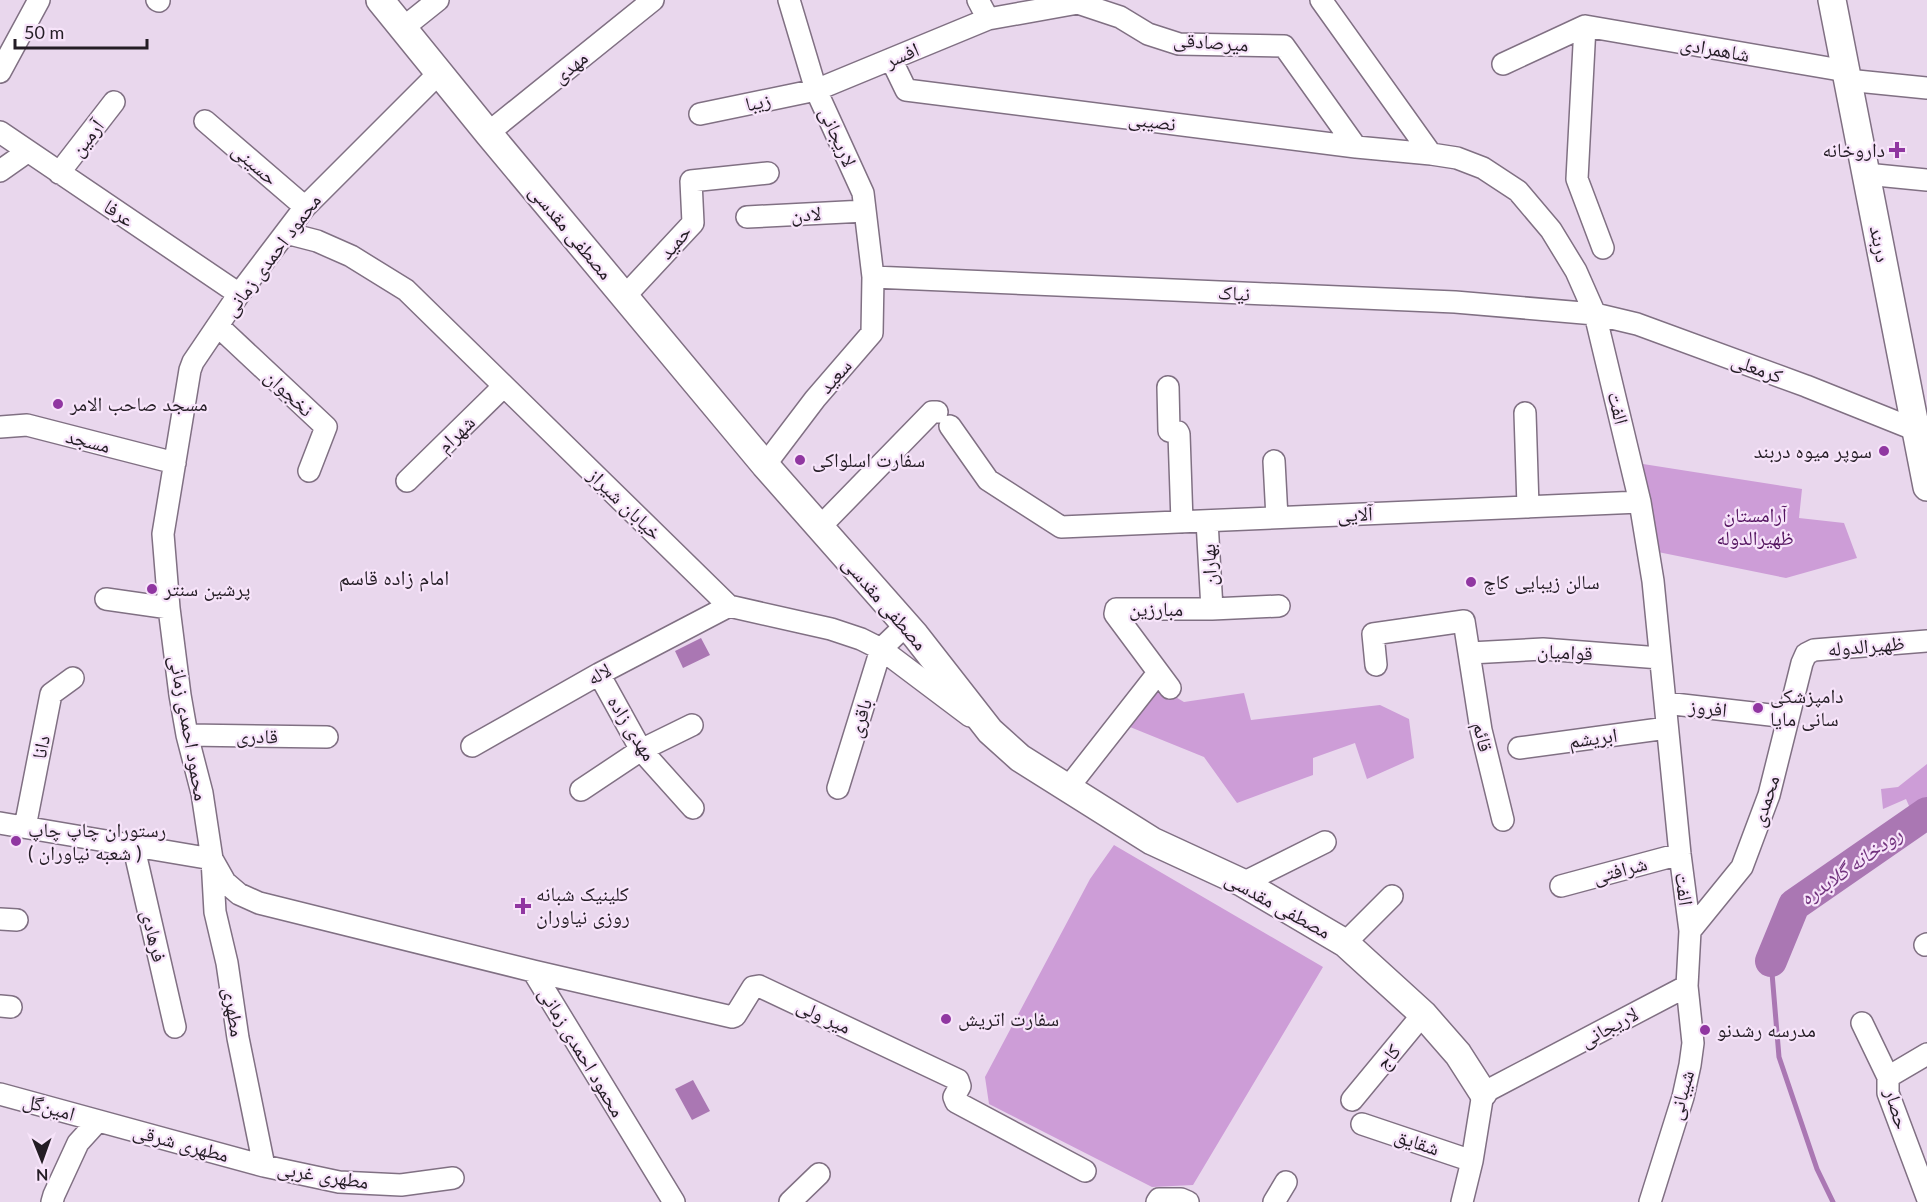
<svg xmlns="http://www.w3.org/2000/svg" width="1927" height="1202" font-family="Lato,'Noto Naskh Arabic',sans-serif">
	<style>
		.green { fill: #cd9dd7 }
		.water { fill: #aa77b3 }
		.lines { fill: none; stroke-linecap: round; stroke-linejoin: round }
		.stream { stroke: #aa77b3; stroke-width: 5 }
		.river { stroke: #aa77b3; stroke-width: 32 }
		.minor-casing { stroke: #807083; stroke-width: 24 }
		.major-casing { stroke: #807083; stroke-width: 30 }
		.minor { stroke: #fff; stroke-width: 21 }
		.major { stroke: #fff; stroke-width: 27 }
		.poi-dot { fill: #9036a1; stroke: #f7e4fa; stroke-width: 2 }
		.labels { text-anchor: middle; stroke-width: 4.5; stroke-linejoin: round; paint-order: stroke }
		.street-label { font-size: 20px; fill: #241d25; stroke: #f7e4fa }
		.poi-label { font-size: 20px; fill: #241d25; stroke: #f7e4fa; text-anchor: start }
		.park-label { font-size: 20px; fill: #53135f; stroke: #f7e4fa }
		.neighbourhood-label { font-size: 21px; fill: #241d25; stroke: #f7e4fa }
		.water-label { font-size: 21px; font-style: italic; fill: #73347f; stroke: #f7e4fa }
	</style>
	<rect width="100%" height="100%" fill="#e9d7ed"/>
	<!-- green -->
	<path class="green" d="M1643,464l159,25 -3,29 45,5 13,35 -71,20 -128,-26z
		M1159,687l25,15 60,-9 7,27 129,-15 29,14 5,39 -47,21 -12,-36 -42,15v17l-76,28 -33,-46 -74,-30z
		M1927,764v43l-14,8 -7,-16 -23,10 -2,-20 17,-2z
		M1114,845l209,122 -130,218 -41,2 -163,-83 -4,-27 105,-198z"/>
	<!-- water -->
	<path class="water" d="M701,638l9,17 -27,13 -8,-17z
		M693,1080l17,31 -18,9 -17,-31z"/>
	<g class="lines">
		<!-- stream -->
		<path class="stream" d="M1771,961l8,96 38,112 16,33"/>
		<!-- river -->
		<path class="river" d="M1771,961l23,-56 133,-92"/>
		<defs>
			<path id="minor" d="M157,0l2,1
				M978,0l10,19
				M1321,0l110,154 26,4 26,10 35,23 33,39 25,41 19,43 45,188 13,79 27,273 10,77 -3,55 -204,107 -11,68 -10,41
				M403,28l35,-28
				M891,59l15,31 450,57 75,7
				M1503,64l82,-38
				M0,72l39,-72
				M439,73l-134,134 -66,87 -46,68 -3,8 -27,164 6,74 11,87 7,40 15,58 10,66 13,23 14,12 20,9 274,68 141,231
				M1847,80l80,8
				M700,114l116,-24 172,-71 90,-16 42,14 28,17 31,10 105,2 72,101
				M205,121l100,86
				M0,132l239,162
				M488,133l165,-133
				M0,171l27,-19
				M59,173l55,-71
				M1866,174l61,6
				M747,217l118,-6
				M286,233l31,8 34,15 55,34 323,316 102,23 30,10 20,10 89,67
				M1603,248l-26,-69 8,-153 261,45
				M873,277l582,25 140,12 42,10 169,62 110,44
				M625,296l68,-73 -2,-42 77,-8
				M218,326l108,101 -17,44
				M1168,387l1,44 9,1 1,2 3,88
				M1525,413l3,94
				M950,426l38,54 73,47 579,-25
				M0,427l27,-2 148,38
				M1274,461l3,57
				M765,465l50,-66 57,-66 1,-56 -10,-84 -47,-103 -27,-90
				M407,481l97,-95
				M1207,521l5,88
				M819,528l113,-116h5
				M106,599l63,9
				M1470,653l73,-4 117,9
				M1376,665l-3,-31 91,-13 17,109 22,90
				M599,674l42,76 52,58
				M1170,688l-55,-74 1,-5h96l67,-3
				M1665,703l123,14
				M187,735l140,2
				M472,746l127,-72 130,-68
				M1519,748l148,-20
				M838,788l43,-139 25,-24
				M1067,789l91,-116
				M581,790l60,-40 51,-25
				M0,823l212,36 3,53 12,51 11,75 26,128
				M25,827l26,-133 22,-16
				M133,844l42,183
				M1243,883l82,-41
				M1561,886l119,-32
				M0,919l17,1
				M1690,931l52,-64 27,-72 33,-132 4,-9 8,-4 113,-9
				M1345,943l47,-47
				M1925,945l2,-1
				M533,971l199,46 3,-1 18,-29 6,-1 199,94 2,6 -6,11 2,5 129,69
				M0,1006l11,1
				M1862,1023l26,54v16l39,104
				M1888,1077l39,-23
				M0,1094l264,72 75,16 62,3 52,-7
				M1352,1100l71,-86
				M1362,1124l110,37
				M52,1202l2,-7 24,-52 20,-22
				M790,1202l29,-28
				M1157,1202l2,-3h22l7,3
				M1274,1202l12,-20
				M1650,1202l33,-105 7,-32 3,-22 -6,-57"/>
			<path id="major" d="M380,0l108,133 277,332 150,170 75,96 30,27 132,83 91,42 102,60 78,71 35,40 25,39
				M1832,0l95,487"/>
		</defs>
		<!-- minor casing -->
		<use href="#minor" class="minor-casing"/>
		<!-- major casing -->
		<use href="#major" class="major-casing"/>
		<!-- minor -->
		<use href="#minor" class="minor"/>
		<!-- major -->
		<use href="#major" class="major"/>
	</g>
	<!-- markers -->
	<g class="poi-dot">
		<path d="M1894 141h6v6h6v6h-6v6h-6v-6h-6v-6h6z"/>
		<circle cx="58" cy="404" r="6"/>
		<circle cx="1884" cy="451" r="6"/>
		<circle cx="800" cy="460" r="6"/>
		<circle cx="1471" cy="582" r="6"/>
		<circle cx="152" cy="589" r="6"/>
		<circle cx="1758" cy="708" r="6"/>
		<circle cx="16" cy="841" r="6"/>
		<path d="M520 897h6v6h6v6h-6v6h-6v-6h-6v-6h6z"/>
		<circle cx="946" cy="1019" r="6"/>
		<circle cx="1705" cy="1030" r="6"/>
	</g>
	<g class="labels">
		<!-- street labels -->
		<g class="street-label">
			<text transform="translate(1211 42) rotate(4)" y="7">میرصادقی</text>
			<text transform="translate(1715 49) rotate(10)" y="7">شاهمرادی</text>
			<text transform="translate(902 55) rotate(-23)" y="7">افسر</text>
			<text transform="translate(570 67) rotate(-39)" y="7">مهدی</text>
			<text transform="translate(758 102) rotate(-12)" y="7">زیبا</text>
			<text transform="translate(1152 121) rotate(7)" y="7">نصیبی</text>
			<text transform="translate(838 137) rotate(66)" y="7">لاریجانی</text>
			<text transform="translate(87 138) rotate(-52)" y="7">آرمین</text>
			<text transform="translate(255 164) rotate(41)" y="7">حسینی</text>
			<text transform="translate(119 213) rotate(34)" y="7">عرفا</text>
			<text transform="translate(806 214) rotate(-3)" y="7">لادن</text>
			<text transform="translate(571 232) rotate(50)" y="7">مصطفی مقدسی</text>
			<text transform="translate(675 242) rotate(-49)" y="7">حمید</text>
			<text transform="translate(1880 244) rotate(79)" y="7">دربند</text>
			<text transform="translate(272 255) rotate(-53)" y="7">محمود احمدی زمانی</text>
			<text transform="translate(1234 293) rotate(3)" y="7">نیاک</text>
			<text transform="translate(1757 368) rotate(20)" y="7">کرمعلی</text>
			<text transform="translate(835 376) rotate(-49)" y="7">سعید</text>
			<text transform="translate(289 393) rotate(43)" y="7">نخجوان</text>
			<text transform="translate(1618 408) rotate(76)" y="7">الفت</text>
			<text transform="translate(456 434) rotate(-44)" y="7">شهرام</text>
			<text transform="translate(88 441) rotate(14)" y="7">مسجد</text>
			<text transform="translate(625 504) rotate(44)" y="7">خیابان شیراز</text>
			<text transform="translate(1355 514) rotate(-2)" y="7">آلایی</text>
			<text transform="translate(1209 565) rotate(-93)" y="7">بهاران</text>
			<text transform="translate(885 603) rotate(49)" y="7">مصطفی مقدسی</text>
			<text x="1156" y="616">مبارزین</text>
			<text transform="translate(1866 646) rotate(-5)" y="7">ظهیرالدوله</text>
			<text transform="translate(1565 652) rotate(3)" y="7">قوامیان</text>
			<text transform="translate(599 674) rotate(-29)" y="7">لاله</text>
			<text transform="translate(1708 708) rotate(6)" y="7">افروز</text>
			<text transform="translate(860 718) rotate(-73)" y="7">باقری</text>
			<text transform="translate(189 728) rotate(80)" y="7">محمود احمدی زمانی</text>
			<text transform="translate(632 728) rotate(58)" y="7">مهدی زاده</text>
			<text transform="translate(257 736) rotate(1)" y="7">قادری</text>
			<text transform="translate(1483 737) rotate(78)" y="7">قائم</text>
			<text transform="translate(1593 738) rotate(-8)" y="7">ابریشم</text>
			<text transform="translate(41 747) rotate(-79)" y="7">دانا</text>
			<text transform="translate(1765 801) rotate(-72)" y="7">محمدی</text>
			<text transform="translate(1620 870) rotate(-15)" y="7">شرافتی</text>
			<text transform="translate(1684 889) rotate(82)" y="7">الفت</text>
			<text transform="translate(1278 905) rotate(29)" y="7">مصطفی مقدسی</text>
			<text transform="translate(154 936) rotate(77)" y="7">فرهادی</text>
			<text transform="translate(234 1012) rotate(81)" y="7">مطهری</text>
			<text transform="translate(824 1016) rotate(25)" y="7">میر ولی</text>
			<text transform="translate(1609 1027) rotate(-28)" y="7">لاریجانی</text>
			<text transform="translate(582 1052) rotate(59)" y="7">محمود احمدی زمانی</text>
			<text transform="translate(1388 1057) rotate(-50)" y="7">کاج</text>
			<text transform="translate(1681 1095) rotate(-75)" y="7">شیبانی</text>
			<text transform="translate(49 1107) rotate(16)" y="7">امین‌گل</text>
			<text transform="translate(1897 1109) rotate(74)" y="7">حصار</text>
			<text transform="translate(1417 1142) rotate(18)" y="7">شقایق</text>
			<text transform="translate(181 1143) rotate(15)" y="7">مطهری شرقی</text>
			<text transform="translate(323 1175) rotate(9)" y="7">مطهری غربی</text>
		</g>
		<!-- poi labels -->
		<g class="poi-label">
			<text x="1885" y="157" text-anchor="end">داروخانه</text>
			<text x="70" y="411">مسجد صاحب الامر</text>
			<text x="1872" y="458" text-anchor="end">سوپر میوه دربند</text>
			<text x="812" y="467">سفارت اسلواکی</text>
			<text x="1483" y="589">سالن زیبایی کاچ</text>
			<text x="164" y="596">پرشین سنتر</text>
			<text x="1770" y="703">دامپزشکی<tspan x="1770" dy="23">سانی مایا</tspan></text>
			<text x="28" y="837">رستوران چاپ چاپ<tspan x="28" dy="23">( شعبه نیاوران )</tspan></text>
			<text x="536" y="901">کلینیک شبانه<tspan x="536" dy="23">روزی نیاوران</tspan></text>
			<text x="958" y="1026">سفارت اتریش</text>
			<text x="1717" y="1037">مدرسه رشدنو</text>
		</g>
		<!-- park labels -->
		<g class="park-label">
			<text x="1755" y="522">آرامستان<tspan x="1755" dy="23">ظهیرالدوله</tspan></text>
		</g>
		<!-- neighbourhood labels -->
		<g class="neighbourhood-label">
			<text x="394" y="585">امام زاده قاسم</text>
		</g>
		<!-- water labels -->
		<g class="water-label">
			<text transform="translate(1851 866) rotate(-35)" y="7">رودخانه گلابدره</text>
		</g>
	</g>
	<!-- north arrow -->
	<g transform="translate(42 1160) rotate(179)" stroke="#f7e4fa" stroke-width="4.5" paint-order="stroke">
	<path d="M0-4.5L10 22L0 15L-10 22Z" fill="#241d25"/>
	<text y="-9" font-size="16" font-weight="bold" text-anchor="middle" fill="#241d25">N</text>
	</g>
	<!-- scale -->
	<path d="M15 39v9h132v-9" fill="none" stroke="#241d25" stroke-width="3"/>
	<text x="24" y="39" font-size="18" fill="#241d25" stroke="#f7e4fa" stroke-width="4.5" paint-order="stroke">50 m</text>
</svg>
